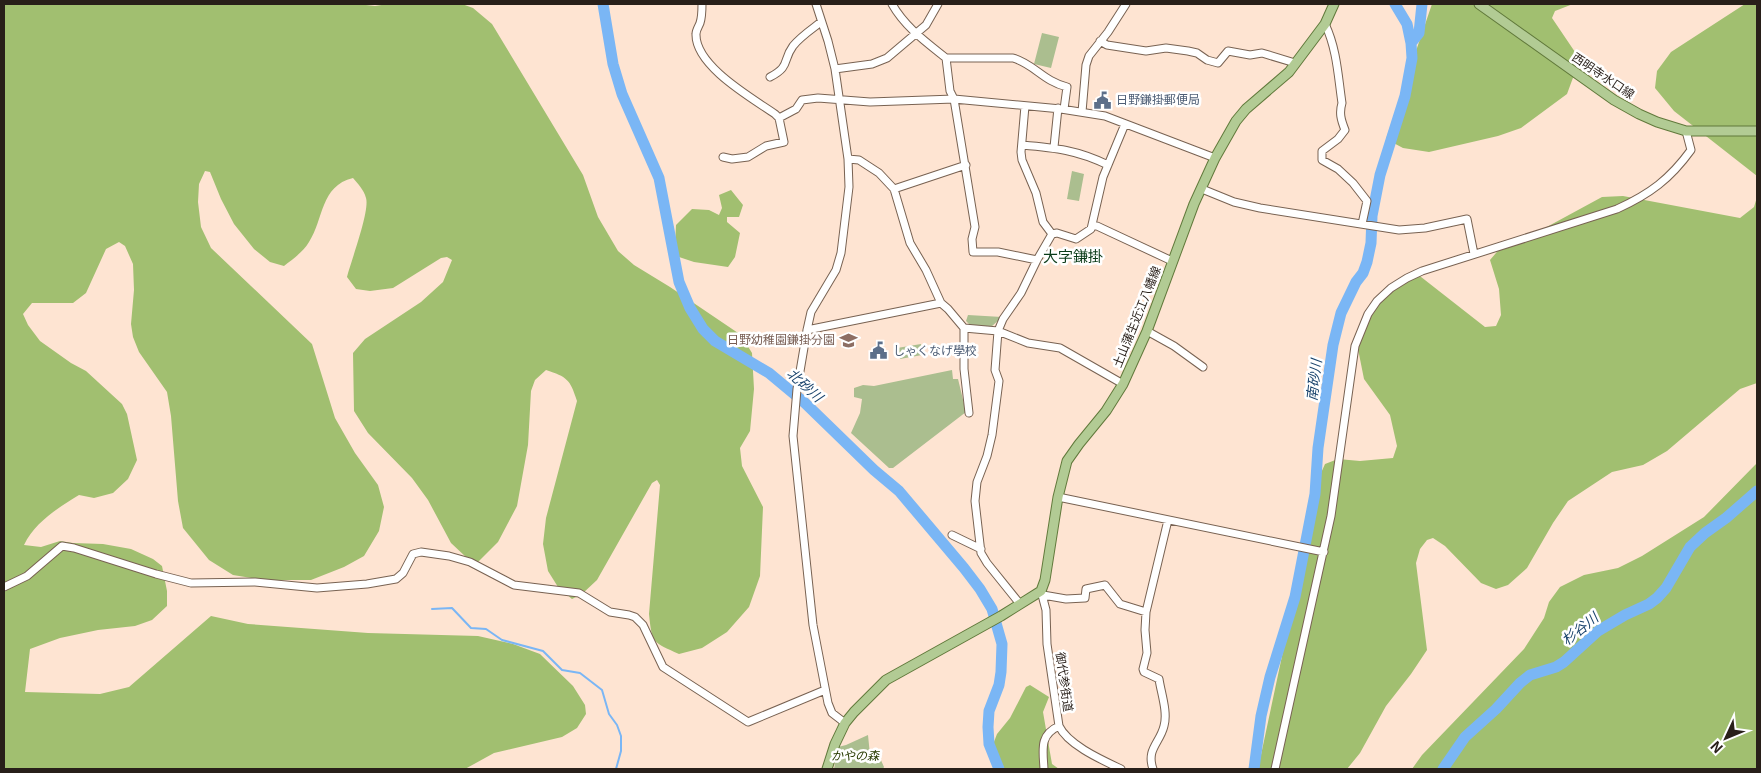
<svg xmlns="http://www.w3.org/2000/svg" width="1761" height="773" font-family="Georgia,'Noto Sans JP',serif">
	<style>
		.green { fill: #abbe8f }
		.forest { fill: #a1bf70 }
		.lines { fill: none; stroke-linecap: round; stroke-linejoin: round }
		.stream { stroke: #7ab6f5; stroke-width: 2 }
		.river { stroke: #7ab6f5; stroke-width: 11 }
		.minor-casing { stroke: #786252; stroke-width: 9 }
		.major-casing { stroke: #61793b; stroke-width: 11 }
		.minor { stroke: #fff; stroke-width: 7 }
		.major { stroke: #b2cb94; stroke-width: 9 }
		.labels { text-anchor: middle; stroke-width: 5; stroke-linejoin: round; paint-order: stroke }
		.street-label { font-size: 12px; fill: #281f19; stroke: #fff }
		.service-label { font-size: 12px; fill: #4e5e75; stroke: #fff; text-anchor: start }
		.education-label { font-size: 12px; fill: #785e54; stroke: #fff; text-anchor: end }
		.park-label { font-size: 12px; font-style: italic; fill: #283a00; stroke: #fff }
		.water-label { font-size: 14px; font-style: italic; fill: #19436c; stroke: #fff }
		.quarter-label { font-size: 15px; fill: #0a3b18; stroke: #fff }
	</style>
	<rect width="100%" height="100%" fill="#fee4d2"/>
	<!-- green -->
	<path class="green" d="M1042,33l17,4 -8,31 -17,-4z
		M1072,171l12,3 -5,27 -12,-2z
		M968,315l34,2 -1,1 -10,9h-19l-6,-6z
		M921,344l1,11 -22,4 -3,-11z
		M952,370l1,9h5l8,33 -73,56h-4l-38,-35 9,-20 2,-14 -8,-2v-9l9,-3 11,1z
		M868,735l2,20 10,3 4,9 -1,2h-49l4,-22 8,-2z"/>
	<!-- forest -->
	<path class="forest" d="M4,4h353l18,2 13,-2h74l11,4 19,16 91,151 15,42 20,34 16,14 36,22 71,48 11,18 2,36 -4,42 -10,17 2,18 21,41 -3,69 -11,31 -22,25 -25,16 -23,6c-26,-12 -27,-10 -30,-40l11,-129 -3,-5 -5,3 -55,97 -15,14 -10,5 -14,-12 -10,-16 -5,-27 3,-26 31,-117c-7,-22 -10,-24 -31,-31l-11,10 -4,11 -3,54 -11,61 -19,36 -21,21 -10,-5 -16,-15 -23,-43 -16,-22 -44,-45 -14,-22 -1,-58 12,-14 56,-37 22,-20 9,-22 -5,-3 -6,1 -48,30 -23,3 -14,-2 -9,-12c4,-16 23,-66 19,-79 -2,-8 -8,-14 -13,-20 -33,8 -29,41 -44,64 -6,10 -16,17 -25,24l-14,-4 -16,-13 -20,-25 -13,-25 -11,-27 -5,-1 -6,13 -1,18 3,25 10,21 101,96 23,74 20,35 23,32 6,22 -5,24 -15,25 -20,11 -33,13h-48l-30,-5 -24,-15 -26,-32 -5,-27 -7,-85 -4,-24 -28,-40 -6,-15 -2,-13 3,-34 -1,-26 -8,-18 -6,-4 -13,7 -20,44 -13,10h-41l-9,11 5,11 12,16 31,22 15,8 36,33 5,10 10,46 -9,19 -15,14 -19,5 -15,-3c-21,13 -44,27 -55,50l17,2 19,-6 13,2 30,1 28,5 22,10 9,7 5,25v15l-15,14 -17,6 -37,4 -38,8 -30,11 -5,43 75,2 29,-7 82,-71 37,8 120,9 110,3 35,8 27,10 33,32 12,19 1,9 -9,14 -15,9 -68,16 -29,16h-461z
		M1432,4h141l-18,7 -3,7 23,34 -1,23 -7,19 -46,34 -23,8 -69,16 -26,-4 -17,-9z
		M1745,4h12v175v-3l-83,-65 -19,-23 2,-17 14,-19z
		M731,190l12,15 -4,12h-12v5l13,11 -5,24 -7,10 -34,-5 -18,-6 -1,-10 1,-21 16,-16 17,1 10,5 3,-7 -3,-13z
		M1623,196l117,22 14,-11 3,-10v186l-17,6 -73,62 -24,14 -31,7 -44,29 -15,22 -26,45 -19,17 -12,4 -15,-6 -36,-37 -12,-8 -6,2 -7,9 -4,14 11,87 -16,24 -25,32 -26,47 -13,16h-89l63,-296 4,-9 13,-5 22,2 33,-3 4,-12 -7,-31 -26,-36 -6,-30 5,-25 26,-35 27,-16 69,54 11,-1 5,-11 -2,-26 -9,-29 12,-14 30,-11 70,-38z
		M1757,463v306h-345l10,-14 102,-106 20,-31 5,-16 11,-15 24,-12 34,-7 24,-12 62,-39z
		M1030,685l19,12 -6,15 9,52 7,5h-58l-9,-22 5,-13 13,-16 16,-31z"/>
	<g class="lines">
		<!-- stream -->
		<path class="stream" d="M432,609l20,-1 19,20 15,1 16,11 41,11 19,19 18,3 22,17 7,24 8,11 4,11v15l-5,18"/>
		<!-- river -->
		<path class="river" d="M603,4l10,60 9,30 37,84 20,104 11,26 13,21 12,12 54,32 36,30 69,67 25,21 65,77 16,21 12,20 10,35 -1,28 -2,13 -10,26 -1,16 1,17 10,25
			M1411,43l8,-10 3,-29
			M1254,769l7,-53 9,-39 25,-80 20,-103 3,-46 15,-103 8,-32 15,-31 7,-9 4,-11 4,-19 1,-27 8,-41 25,-79 7,-38 -1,-15 -4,-19 -12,-20
			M1443,769l22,-32 31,-28 24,-26 10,-8 26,-8 8,-5 34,-31 27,-16 24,-11 8,-6 9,-10 24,-41 15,-14 21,-15 31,-27"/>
		<defs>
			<path id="minor" d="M702,4c0,6 0,13 -2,19 -1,3 -4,7 -4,11 -1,32 56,64 79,80l4,4 5,24 -18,4 -18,11 -16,2 -9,-2
				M816,4l12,37 7,28 13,90 1,28 -8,66 -5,17 -25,42 -4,18 -10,59 -4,47 20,189 15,78 4,10 13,10
				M892,4c13,23 34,38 54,54l4,33 4,8 21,128 -3,12 1,13h25l39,8
				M1325,24c12,25 13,52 17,79 -3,10 -1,17 3,27l-7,9 -16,12v9l16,9 15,14 14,18 -5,23
				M1100,41l7,4 39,6 20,-3 22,3 9,2 10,7 11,3 10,-12 22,4 12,-2 33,10
				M946,58h67c21,6 30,23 54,29l-3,22
				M835,69l37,-5 15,-6 39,-33 12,-21
				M770,77c21,-11 12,-16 23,-31 7,-9 19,-17 28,-24
				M1025,106l-4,46 1,8 14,33 7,29 9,12
				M1082,112l4,-47 3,-9 19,-24 18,-28
				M779,118l17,-9 6,-9 16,-2 52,4 84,-3 107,10 44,7 110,42
				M1022,145c34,3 55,5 86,20
				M1054,147l4,-39
				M848,159l11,1 20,13 15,16 16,54 16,27 15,33 7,6 16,19 34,3 30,12 32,5 63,36
				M894,189l72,-24
				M1202,189l32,13 26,6 139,22 26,-2 42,-9 7,35
				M1093,226h4l75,35
				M1052,234l5,-1 19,6 15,-10 12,-52 22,-53
				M964,328v41l5,44
				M807,330l134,-27
				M1147,331l27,15 29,21
				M1058,497l266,55
				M952,535l29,14
				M4,587l23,-11 35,-30 12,2 82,26 35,9 64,-1 62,6 50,-4 29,-5 7,-6 10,-19 8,-2 28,4 21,6 44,23 65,8 31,19 19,3 6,2 8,8 20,42 85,55 77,-32
				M1041,591l5,19 1,34 12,82c-20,9 -16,24 -15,43
				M1043,595l23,4 19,-1 1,-9 19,-4 15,19 26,8
				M1020,604l-33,-41 -6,-10 -6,-52 2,-19 10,-26 5,-21 7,-54 -4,-11 3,-39 5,-12 18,-26 16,-33 15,-26
				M1059,726c9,19 43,34 62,43
				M1153,769c-7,-20 7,-26 11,-43 4,-14 -3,-33 -5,-47l-15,-7 -1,-3 4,-16 -2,-23 1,-18 22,-92
				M1275,769l56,-253 24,-170 13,-32 9,-13 14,-13 16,-10 15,-7 195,-62c33,-15 53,-30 74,-59l-5,-19"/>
			<path id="major" d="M1479,4l135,96 25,14 18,8 29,9h71
				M827,769l8,-25 10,-21 9,-11 32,-32 115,-64 40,-25 4,-11 13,-83 9,-36 12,-17 27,-33 17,-27 24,-53 47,-127 21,-46 21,-37 10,-12 43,-37 36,-48 9,-20"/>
		</defs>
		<!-- minor casing -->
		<use href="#minor" class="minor-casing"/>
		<!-- major casing -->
		<use href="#major" class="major-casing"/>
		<!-- minor -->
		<use href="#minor" class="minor"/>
		<!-- major -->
		<use href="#major" class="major"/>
	</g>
	<!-- icons -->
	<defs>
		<symbol id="civic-bare" viewBox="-9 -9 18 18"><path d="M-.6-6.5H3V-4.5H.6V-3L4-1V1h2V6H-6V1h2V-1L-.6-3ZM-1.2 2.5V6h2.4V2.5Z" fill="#5c6f8a" stroke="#fff" stroke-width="2.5" paint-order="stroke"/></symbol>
		<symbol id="school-bare" viewBox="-9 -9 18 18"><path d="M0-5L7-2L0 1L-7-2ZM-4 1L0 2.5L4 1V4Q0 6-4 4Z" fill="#8d6e63" stroke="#fff" stroke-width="2.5" paint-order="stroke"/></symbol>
	</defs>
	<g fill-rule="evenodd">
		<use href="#civic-bare" x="1090" y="88" width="25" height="25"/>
		<use href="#school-bare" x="836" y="328" width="25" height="25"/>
		<use href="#civic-bare" x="866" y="338" width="25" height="25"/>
	</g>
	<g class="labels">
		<!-- street labels -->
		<g class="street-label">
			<text transform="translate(1603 76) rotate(34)" y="4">西明寺水口線</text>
			<text transform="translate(1137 317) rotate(-68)" y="4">土山蒲生近江八幡線</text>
			<text transform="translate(1064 682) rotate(82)" y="4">御代参街道</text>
		</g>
		<!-- service labels -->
		<g class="service-label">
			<text x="1116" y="104">日野鎌掛郵便局</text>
			<text x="893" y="355">しゃくなげ學校</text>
		</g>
		<!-- education labels -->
		<g class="education-label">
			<text x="835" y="344">日野幼稚園鎌掛分園</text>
		</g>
		<!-- park labels -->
		<g class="park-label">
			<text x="855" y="760">かやの森</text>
		</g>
		<!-- water labels -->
		<g class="water-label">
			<text transform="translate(1314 380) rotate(-83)" y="5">南砂川</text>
			<text transform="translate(805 385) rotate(42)" y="5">北砂川</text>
			<text transform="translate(1580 629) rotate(-39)" y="5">杉谷川</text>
		</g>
		<!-- quarter labels -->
		<g class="quarter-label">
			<text x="1073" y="262">大字鎌掛</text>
		</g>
	</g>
	<!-- border -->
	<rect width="1761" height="773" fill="none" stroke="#281f19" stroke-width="10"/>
	<!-- north arrow -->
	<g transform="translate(1726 738) rotate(226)" stroke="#ffffff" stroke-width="4" paint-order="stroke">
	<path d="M0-4L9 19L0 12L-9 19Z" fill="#281f19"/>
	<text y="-8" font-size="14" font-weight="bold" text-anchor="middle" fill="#281f19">N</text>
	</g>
</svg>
